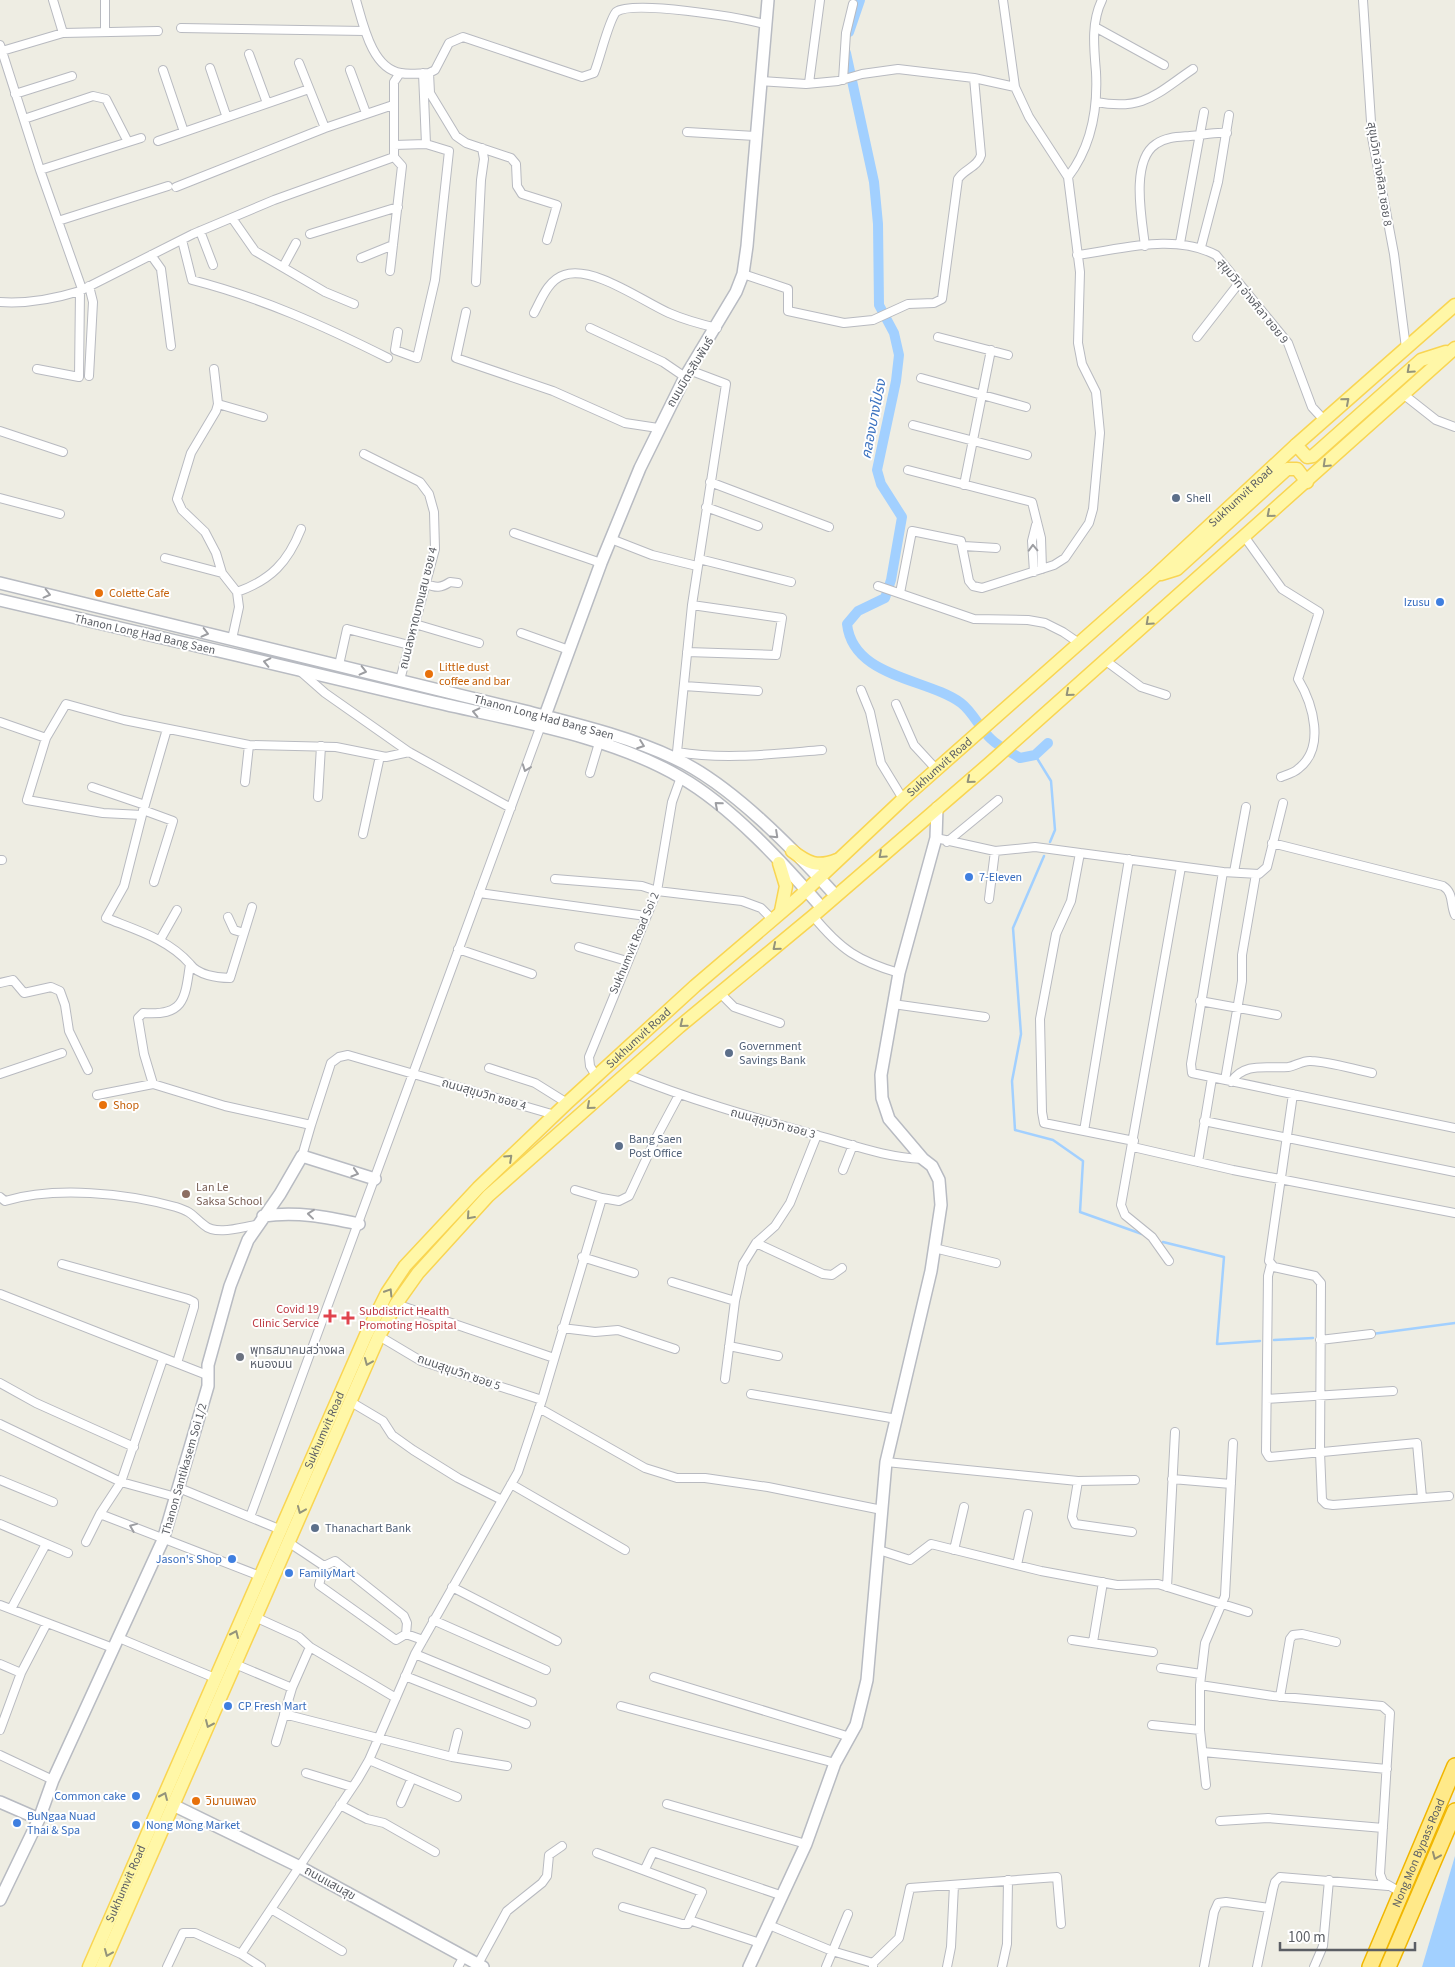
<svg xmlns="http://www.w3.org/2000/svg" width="1455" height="1967" font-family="'Source Sans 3','Noto Sans Thai',sans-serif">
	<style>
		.water { fill: #a2d0ff }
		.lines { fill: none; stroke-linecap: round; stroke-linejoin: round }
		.stream { stroke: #a2d0ff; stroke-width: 2.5 }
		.canal { stroke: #a2d0ff; stroke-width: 10 }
		.street-casing { stroke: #b8bac0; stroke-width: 10 }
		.secondary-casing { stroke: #b8bbc2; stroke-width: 14 }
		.primary-casing { stroke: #f9d552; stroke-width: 15 }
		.highway-casing { stroke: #f1b600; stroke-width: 18 }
		.street { stroke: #fff; stroke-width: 8 }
		.secondary { stroke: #fff; stroke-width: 11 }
		.primary { stroke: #fff7a7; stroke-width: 12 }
		.highway { stroke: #ffe989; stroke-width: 15 }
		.oneway { stroke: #94947b }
		.oneway2 { stroke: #9d9ea2 }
		.oneway3 { stroke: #948f71 }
		.service-dot { fill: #5c6f8a; stroke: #fff; stroke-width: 2 }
		.food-dot { fill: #e8710a; stroke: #fff; stroke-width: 2 }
		.shop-dot { fill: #3f7fe0; stroke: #fff; stroke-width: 2 }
		.education-dot { fill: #8d6e63; stroke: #fff; stroke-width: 2 }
		.health-dot { fill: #e0444e; stroke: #fff; stroke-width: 2 }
		.worship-dot { fill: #6b7280; stroke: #fff; stroke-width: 2 }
		.labels { text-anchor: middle; stroke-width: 4; stroke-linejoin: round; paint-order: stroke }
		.street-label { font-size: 12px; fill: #5b5e64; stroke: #fff }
		.service-label { font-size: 12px; fill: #4e5e75; stroke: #fff; text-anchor: start }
		.food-label { font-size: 12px; fill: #c56008; stroke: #fff; text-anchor: start }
		.shop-label { font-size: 12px; fill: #366cbe; stroke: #fff; text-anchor: start }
		.education-label { font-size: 12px; fill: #785e54; stroke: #fff; text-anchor: start }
		.health-label { font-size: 12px; fill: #be3a42; stroke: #fff; text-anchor: end }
		.worship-label { font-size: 12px; fill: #5b616d; stroke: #fff; text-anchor: start }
		.water-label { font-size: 14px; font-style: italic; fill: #3c73c0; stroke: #fff }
	</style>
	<rect width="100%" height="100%" fill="#eeede3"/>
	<!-- water -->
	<path class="water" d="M1455,1856v111h-33z"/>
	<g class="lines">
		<!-- stream -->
		<path class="stream" d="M1035,755l16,26 4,49 -5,12
			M1044,856l-31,72 8,106 -9,47 3,49 38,10 30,21 -3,51 62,22
			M1163,1242l61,15 -7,87 43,-3
			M1372,1334l83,-11
			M1274,1340l39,-2"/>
		<!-- canal -->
		<path class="canal" d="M849,32l11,-32
			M846,53l28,129 4,42 1,81 15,28 5,22 -3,26 -19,89 4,14 21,33 -11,63 -6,18 -27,13 -11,13c6,54 80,54 114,79 12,9 19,26 30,36 8,8 20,13 29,19l15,-3 13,-12"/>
		<defs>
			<path id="street" d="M53,0l10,33
				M105,0v31
				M356,0c7,24 16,69 45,73 9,2 19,0 28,0
				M1363,0l9,137 22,117 12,94
				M1095,27l69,38
				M181,28l184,3
				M0,45l40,125 42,119
				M2,51l61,-18 95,-2
				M249,54l18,49
				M299,63l26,65
				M210,68l16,47
				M163,70l21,62
				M350,70l16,43
				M423,73l3,71
				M429,73l6,-3 14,-27 14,-6 119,40 12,-4c6,-14 14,-51 22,-61 17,-12 122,5 148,12
				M429,73l1,20 26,43 10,7 45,15 5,6 1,22 5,8 35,11 -10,35
				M843,80l3,-47 7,-29
				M760,81l46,3 32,-3 24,-7 36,-5 76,9 41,9
				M809,83l11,-83
				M15,94l57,-18
				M1096,102c48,9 60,-8 97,-33
				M24,119l69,-23 13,3 22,43
				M687,132l68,4
				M158,141l151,-52
				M394,145l32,-1 23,7 -14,129 -18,78 -22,-8 3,-18
				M40,170l101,-32
				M1068,177c23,-30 30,-67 28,-105 -2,-24 -5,-50 6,-72
				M176,187l149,-59 68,-23
				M232,218l23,33 70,41 29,12
				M58,221l110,-35
				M200,231l13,34
				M310,234l88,-27
				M182,240l10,40c70,18 132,46 196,78
				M1180,243l24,-131
				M1145,246c-3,-26 -15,-85 11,-102 10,-7 22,-7 34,-8 13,-1 24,-4 37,-3
				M1201,247l17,-65 11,-67
				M151,255l10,14 10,77
				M1077,255c46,-6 97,-22 139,0l72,88 24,64 12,13
				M361,258l32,-13
				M283,267l13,-24
				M390,271l12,-105 -8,-9
				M743,274l45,15v22l56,12 29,-3 35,-16 26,-1 8,-4 16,-120c6,-10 20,-12 23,-24l-7,-77
				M476,282l5,-102 3,-21 -2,-11
				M0,302c28,2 54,-3 80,-11l113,-57 81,-34 120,-43v-75l6,-9
				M466,312l-10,46 97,33 72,32 33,5
				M534,313c7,-13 14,-33 30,-38 29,-10 78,26 105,38 16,7 31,11 48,15
				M590,328l73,34 22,15
				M938,337l70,18
				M1197,337l42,-54
				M37,369l42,8 1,-86
				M214,369l4,35 -2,7 -25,42 -14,46 5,11 23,22 11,21 6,20 15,19 2,15 -7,32
				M89,376l4,-74 -4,-16
				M921,378l105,29
				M1403,394l33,26 19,7
				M218,404l45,13
				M913,425l114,30
				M0,431l63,21
				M364,454l56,28 9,12 5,18 1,37 -35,131
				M908,470l124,32 9,36 1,31
				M710,482l119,45
				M964,485l27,-135
				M0,498l60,16
				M706,507l52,19
				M514,533l87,30
				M1244,536l38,53 37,23 -21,67c15,25 28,69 0,90 -4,4 -12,6 -17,8
				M611,539l41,16 45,11
				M964,546l32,2
				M165,558l57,15
				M699,559l92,23
				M1034,572l-2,-31 4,-16
				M426,584c10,4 15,4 24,-2l8,1
				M878,586l96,33 54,1 17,3 18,9 16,11
				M237,592c34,-12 51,-30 64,-63
				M900,593l12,-62 49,10 8,40 4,5 9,2 72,-23 11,-7 24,-35 4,-14 7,-76 -4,-41 -14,-28 -4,-21 2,-71 -12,-95 -39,-60 -14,-30 -12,-87
				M415,624l64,19
				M521,633l48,17
				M687,652l89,3 6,-37 -90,-13
				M1106,661l35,26 25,8
				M339,665l8,-36 62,16
				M300,671l25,22 84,59 102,56
				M684,686l74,5
				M861,690l9,22 11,51 22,36
				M896,704l18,41 23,25
				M0,722l46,16
				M677,752c48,8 96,2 145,-2
				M675,758l2,-6 15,-147 34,-221 -37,-14
				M590,773l9,-30
				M245,782l4,-37
				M92,787l53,18
				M318,797l3,-51
				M143,810l30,11 -19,61
				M142,815l-39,-2 -76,-13 19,-62 20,-34 58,16 125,25 87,2 50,10 23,-5
				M363,834l17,-78
				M936,838l59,13 40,-4 188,25 36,2 8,-7 16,-64
				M947,842l51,-42
				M1272,843l171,43c11,7 7,18 12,29
				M1080,853l-9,48 -15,33 -16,85 2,93 2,11 90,18
				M0,860h2
				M1223,872l-32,192 1,9 263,55
				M1234,872l12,-65
				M555,879l87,7 15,5 85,10 19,7 11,11
				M479,893l167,23
				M989,899l6,-48
				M813,916c28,34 45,45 86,57
				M228,917l6,13 10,3 8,-26
				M160,940l17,-30
				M579,947l48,14
				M458,949l74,25
				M190,964c8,11 27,14 40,14l14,-45
				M0,983l13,-3 11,13 27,-6 9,4 5,14 4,26 19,39
				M721,994l13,13 46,16
				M1200,1001l77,14
				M893,1004l92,13
				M489,1068l46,15 32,20
				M0,1074l62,-21
				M626,1074c62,25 125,43 190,61 38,10 67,22 107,24
				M596,1076l-6,-10 -1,-9 68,-166 15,-89 9,-25
				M1225,1080l17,-99v-26l14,-81
				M1231,1082c14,-21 37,-13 57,-15 8,-1 15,-7 23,-6 20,1 41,8 61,12
				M153,1084l-9,-30 -6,-36 5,-5c41,3 42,-13 47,-49 -22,-25 -54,-34 -84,-46l18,-32 18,-71 25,-86
				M1293,1094l-24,167 5,6 41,9 6,7 -1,169 2,48 4,4 7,1 116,-9
				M97,1095l56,-11 72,22 86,19 -9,31
				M1204,1121l251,51
				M311,1125l20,-62 8,-6 9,-2 207,60
				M1084,1131l45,-272
				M1133,1147l100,23 222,43
				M1198,1162l14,-84
				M843,1170l10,-25
				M575,1190l27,8
				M0,1197l5,4c50,-15 121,-8 171,6 18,6 15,8 28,18 12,11 38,2 52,0
				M756,1243l67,31 9,1 10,-7
				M934,1248l62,15
				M582,1257l52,16
				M1169,1261l-17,-24 -27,-22 -4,-10 60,-338
				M62,1264l126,35 6,3v5l-17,56
				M1271,1264l-3,12 -2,176 3,5 148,-14 5,55
				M672,1282l63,19
				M0,1294l207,81
				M396,1304l158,54
				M562,1328l33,4 23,-2 57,19
				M379,1336l42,25 121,39
				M1320,1340l51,-6
				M729,1346l49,10
				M725,1379l10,-78 8,-37 13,-21 19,-17 15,-23 27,-68
				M0,1383l36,20 98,44
				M751,1394l146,25
				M1267,1399l126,-8
				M351,1402l32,19 9,14 21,15 45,28 44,22
				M539,1408l106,60 32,10h28l63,9 114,23
				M0,1424l121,58 55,15
				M886,1462l192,19 57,-1
				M1172,1479l59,5
				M0,1480l53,22
				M1078,1481l-6,36 3,7 57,8
				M511,1484l114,66
				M179,1488l100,41
				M100,1514l160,62
				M250,1517l290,-789
				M0,1524l68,29
				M86,1542l14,-28 21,-32 42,-123
				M288,1542l36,24
				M879,1550l31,10 21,-16 110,27 54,10 22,4 41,-1 90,28
				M954,1550l10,-43
				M1017,1565l11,-51
				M452,1587l105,54
				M1167,1587l8,-155
				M0,1605l113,43
				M11,1609l35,-65
				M255,1617l44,20 11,10 86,51
				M433,1620l113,50
				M406,1634l-10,6 -77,-55 5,-19 11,-5 69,55 3,7 -1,11 17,6
				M119,1638l96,40
				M1072,1640l81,12
				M1093,1642l10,-60
				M415,1654l117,48
				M0,1664l21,9
				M235,1664l57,24
				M1161,1668l40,6
				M405,1676l121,48
				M654,1677l196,60
				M1200,1685l73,11 109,10 8,7 -10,161 3,8 19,11
				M1280,1697l10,-58 3,-4 9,-1 34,8
				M621,1706l214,57
				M284,1714l168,43 6,-24
				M1152,1725l48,5
				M0,1730l21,-57 26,-50
				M276,1742l16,-54 18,-41
				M1203,1752l184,17
				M0,1755l53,25
				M452,1757l55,9
				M369,1760l88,37
				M306,1773l46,14
				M1206,1785l-6,-55v-45l5,-42 20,-47 8,-153
				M401,1803l11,-25
				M667,1804l139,40
				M340,1805l27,14 17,4 51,29
				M1220,1821l48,-3 115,10
				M597,1853l105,39 -13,28
				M645,1869l8,-17 130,44
				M623,1907l59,17h6l1,-4 71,23
				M271,1909l71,42
				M769,1925l63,26 41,12v4
				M241,1954l20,13
				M873,1963l26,-25 11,-50 147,-11 4,47
				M478,1964l29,-53 35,-28 5,-7 2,-21 13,-9
				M167,1967l16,-34h12l46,21 117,-175 11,-19 46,-106 103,-182 24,-72 60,-202 17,3 10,-5 27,-58 23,-43
				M458,1967l6,-11
				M826,1967l22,-53
				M947,1967l4,-20 3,-62
				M1002,1967l5,-23 1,-64
				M1204,1967l10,-55 4,-9 8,-1 43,6
				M1257,1967l16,-78 2,-7 5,-5 108,9
				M1314,1967l9,-21 6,-66"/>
			<path id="secondary" d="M0,583l525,128c50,13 102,25 149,47 57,26 120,92 162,138
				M0,600c143,33 287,67 430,101 80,19 179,34 250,76 51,29 104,87 142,131
				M543,721l58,-158 39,-95 45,-91 51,-85 7,-18 4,-28 21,-246
				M263,1216c34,-5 63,1 96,8
				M0,1802l39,17
				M173,1805l125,61 185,101
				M0,1900l39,-81 14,-39 110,-240 45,-154v-21l22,-79 18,-46 32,-46 22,-38 73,23
				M749,1967l57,-123 29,-81 21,-38 11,-45 19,-218 45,-191 10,-66 -2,-25 -7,-14 -9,-7 -34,-40 -7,-21 -1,-23 18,-102 37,-135 1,-30"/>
			<g id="primary">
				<path d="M1296,445l11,12 6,-1 108,-96 25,-8"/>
				<path d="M1161,574l16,-5 110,-100h10l10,13"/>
				<path d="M792,851c16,12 25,17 45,9"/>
				<path d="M779,863l7,23 -5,25"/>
				<path id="s1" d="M89,1967l277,-632 21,-42 18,-27 73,-78 89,-85 128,-117 103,-88 105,-99 252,-223 141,-131 159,-140"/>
				<path d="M102,1967l277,-631 17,-32 22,-31 70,-77 191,-169 134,-111 177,-153 465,-415"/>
			</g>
			<g id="highway">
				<path id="s2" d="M1370,1967l85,-201"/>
				<path d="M1388,1967l67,-156"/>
			</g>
		</defs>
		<!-- street casing -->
		<use href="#street" class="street-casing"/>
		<!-- secondary casing -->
		<use href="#secondary" class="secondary-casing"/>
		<!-- primary casing -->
		<use href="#primary" class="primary-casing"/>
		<!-- highway casing -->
		<use href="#highway" class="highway-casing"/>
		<!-- street -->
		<use href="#street" class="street"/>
		<!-- secondary -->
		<use href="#secondary" class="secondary"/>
		<!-- primary -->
		<use href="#primary" class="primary"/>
		<!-- highway -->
		<use href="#highway" class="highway"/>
	</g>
	<!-- one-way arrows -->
	<defs><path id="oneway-chevron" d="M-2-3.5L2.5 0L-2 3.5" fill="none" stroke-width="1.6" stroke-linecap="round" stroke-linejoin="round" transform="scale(1.25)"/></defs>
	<g class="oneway">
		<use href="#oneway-chevron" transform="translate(1410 370) rotate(138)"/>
		<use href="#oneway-chevron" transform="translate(1346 401) rotate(-41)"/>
		<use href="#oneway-chevron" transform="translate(1326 464) rotate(137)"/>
		<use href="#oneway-chevron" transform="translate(1270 514) rotate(139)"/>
		<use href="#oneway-chevron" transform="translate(1149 622) rotate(138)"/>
		<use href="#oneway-chevron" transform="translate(1069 693) rotate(139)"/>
		<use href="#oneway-chevron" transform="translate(970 780) rotate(140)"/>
		<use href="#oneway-chevron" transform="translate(882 855) rotate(138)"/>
		<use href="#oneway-chevron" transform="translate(776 947) rotate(140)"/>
		<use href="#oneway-chevron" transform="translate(683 1024) rotate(141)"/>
		<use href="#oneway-chevron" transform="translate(590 1106) rotate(139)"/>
		<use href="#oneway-chevron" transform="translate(509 1158) rotate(-43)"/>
		<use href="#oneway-chevron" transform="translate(470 1216) rotate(132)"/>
		<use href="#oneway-chevron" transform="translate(389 1292) rotate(-58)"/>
		<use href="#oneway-chevron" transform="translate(368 1362) rotate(113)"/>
		<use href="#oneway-chevron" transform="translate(301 1510) rotate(113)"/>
		<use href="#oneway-chevron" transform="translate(235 1634) rotate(-66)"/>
		<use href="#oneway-chevron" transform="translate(209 1724) rotate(114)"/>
		<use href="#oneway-chevron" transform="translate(164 1796) rotate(-66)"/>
		<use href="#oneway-chevron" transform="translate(108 1953) rotate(113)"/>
	</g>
	<g class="oneway2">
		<use href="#oneway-chevron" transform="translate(1033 548) rotate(-92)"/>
		<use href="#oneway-chevron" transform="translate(47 594) rotate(14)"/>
		<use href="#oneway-chevron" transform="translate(205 633) rotate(14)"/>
		<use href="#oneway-chevron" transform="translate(267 662) rotate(-167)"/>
		<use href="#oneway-chevron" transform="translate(363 671) rotate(14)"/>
		<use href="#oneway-chevron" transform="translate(476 712) rotate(-167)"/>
		<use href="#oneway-chevron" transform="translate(641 745) rotate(20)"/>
		<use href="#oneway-chevron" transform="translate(526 768) rotate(110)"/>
		<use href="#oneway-chevron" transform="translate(718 805) rotate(-139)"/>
		<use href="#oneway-chevron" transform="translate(775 835) rotate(43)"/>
		<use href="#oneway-chevron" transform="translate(355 1173) rotate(17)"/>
		<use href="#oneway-chevron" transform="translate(311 1214) rotate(-174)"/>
		<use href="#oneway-chevron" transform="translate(133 1527) rotate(-158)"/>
	</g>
	<use class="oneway3" href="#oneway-chevron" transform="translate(1436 1856) rotate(113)"/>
	<!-- markers -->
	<g class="service-dot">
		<circle cx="1176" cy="498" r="5"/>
		<circle cx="729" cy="1053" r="5"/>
		<circle cx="619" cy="1146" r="5"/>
		<circle cx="315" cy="1528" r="5"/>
	</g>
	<g class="food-dot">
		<circle cx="99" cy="593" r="5"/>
		<circle cx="429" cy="674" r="5"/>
		<circle cx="103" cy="1105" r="5"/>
		<circle cx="196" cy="1801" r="5"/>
	</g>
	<g class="shop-dot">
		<circle cx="1440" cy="602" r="5"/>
		<circle cx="969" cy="877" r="5"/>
		<circle cx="232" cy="1559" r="5"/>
		<circle cx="289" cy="1573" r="5"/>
		<circle cx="228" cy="1706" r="5"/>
		<circle cx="136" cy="1796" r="5"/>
		<circle cx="17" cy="1823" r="5"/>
		<circle cx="136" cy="1825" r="5"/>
	</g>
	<circle class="education-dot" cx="186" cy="1194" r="5"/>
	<g class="health-dot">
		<path d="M327.5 1308.5h5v5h5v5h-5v5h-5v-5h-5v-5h5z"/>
		<path d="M345.5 1310.5h5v5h5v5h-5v5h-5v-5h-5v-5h5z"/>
	</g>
	<circle class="worship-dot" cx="240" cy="1357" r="5"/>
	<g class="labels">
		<!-- street labels -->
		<g class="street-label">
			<text transform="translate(1380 174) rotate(81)" y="4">สุขุมวิท อ่างศิลา ซอย 8</text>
			<text transform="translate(1253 301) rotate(51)" y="4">สุขุมวิท อ่างศิลา ซอย 9</text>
			<text transform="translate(690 372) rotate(-59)" y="4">ถนนมิตรสัมพันธ์</text>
			<text dy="4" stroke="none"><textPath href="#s1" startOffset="1906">Sukhumvit Road</textPath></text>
			<text transform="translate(418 608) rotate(-76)" y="4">ถนนลงหาดบางแสน ซอย 4</text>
			<text transform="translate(145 634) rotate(13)" y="4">Thanon Long Had Bang Saen</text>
			<text transform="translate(544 717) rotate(15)" y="4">Thanon Long Had Bang Saen</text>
			<text dy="4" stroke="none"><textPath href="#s1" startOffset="1501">Sukhumvit Road</textPath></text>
			<text transform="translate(634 943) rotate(-67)" y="4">Sukhumvit Road Soi 2</text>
			<text dy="4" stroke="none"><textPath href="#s1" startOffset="1096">Sukhumvit Road</textPath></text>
			<text transform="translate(484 1094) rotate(16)" y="4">ถนนสุขุมวิท ซอย 4</text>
			<text transform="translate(773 1123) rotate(15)" y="4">ถนนสุขุมวิท ซอย 3</text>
			<text transform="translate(459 1372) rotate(19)" y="4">ถนนสุขุมวิท ซอย 5</text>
			<text dy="4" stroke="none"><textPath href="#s1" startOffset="586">Sukhumvit Road</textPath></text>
			<text transform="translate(184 1469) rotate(-74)" y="4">Thanon Santikasem Soi 1/2</text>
			<text dy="4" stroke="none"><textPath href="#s2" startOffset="124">Nong Mon Bypass Road</textPath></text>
			<text dy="4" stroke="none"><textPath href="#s1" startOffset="91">Sukhumvit Road</textPath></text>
			<text transform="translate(330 1883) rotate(29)" y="4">ถนนแสนสุข</text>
		</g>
		<!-- service labels -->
		<g class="service-label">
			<text x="1186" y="502">Shell</text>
			<text x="739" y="1050">Government<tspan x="739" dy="14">Savings Bank</tspan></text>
			<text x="629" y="1143">Bang Saen<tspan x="629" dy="14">Post Office</tspan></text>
			<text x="325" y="1532">Thanachart Bank</text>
		</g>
		<!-- food labels -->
		<g class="food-label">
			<text x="109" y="597">Colette Cafe</text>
			<text x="439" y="671">Little dust<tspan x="439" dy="14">coffee and bar</tspan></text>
			<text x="113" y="1109">Shop</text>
			<text x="206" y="1805">วิมานเพลง</text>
		</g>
		<!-- shop labels -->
		<g class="shop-label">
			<text x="1430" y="606" text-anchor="end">Izusu</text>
			<text x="979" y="881">7-Eleven</text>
			<text x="222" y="1563" text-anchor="end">Jason's Shop</text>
			<text x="299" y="1577">FamilyMart</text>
			<text x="238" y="1710">CP Fresh Mart</text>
			<text x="126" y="1800" text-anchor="end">Common cake</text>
			<text x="27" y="1820">BuNgaa Nuad<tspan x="27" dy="14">Thai &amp; Spa</tspan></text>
			<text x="146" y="1829">Nong Mong Market</text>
		</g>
		<!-- education labels -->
		<g class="education-label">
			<text x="196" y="1191">Lan Le<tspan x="196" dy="14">Saksa School</tspan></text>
		</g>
		<!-- health labels -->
		<g class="health-label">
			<text x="319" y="1313">Covid 19<tspan x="319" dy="14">Clinic Service</tspan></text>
			<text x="359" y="1315" text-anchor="start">Subdistrict Health<tspan x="359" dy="14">Promoting Hospital</tspan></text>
		</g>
		<!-- worship labels -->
		<g class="worship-label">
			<text x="250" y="1354">พุทธสมาคมสว่างผล<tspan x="250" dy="14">หนองมน</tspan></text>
		</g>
		<!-- water labels -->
		<g class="water-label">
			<text transform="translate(873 419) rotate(-79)" y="5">คลองบางโปรง</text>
		</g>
	</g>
	<!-- scale -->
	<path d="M1280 1942v8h135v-8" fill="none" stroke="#5b5e64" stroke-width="2.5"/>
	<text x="1288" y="1942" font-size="15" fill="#5b5e64" stroke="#ffffff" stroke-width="4" paint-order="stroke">100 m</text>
</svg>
